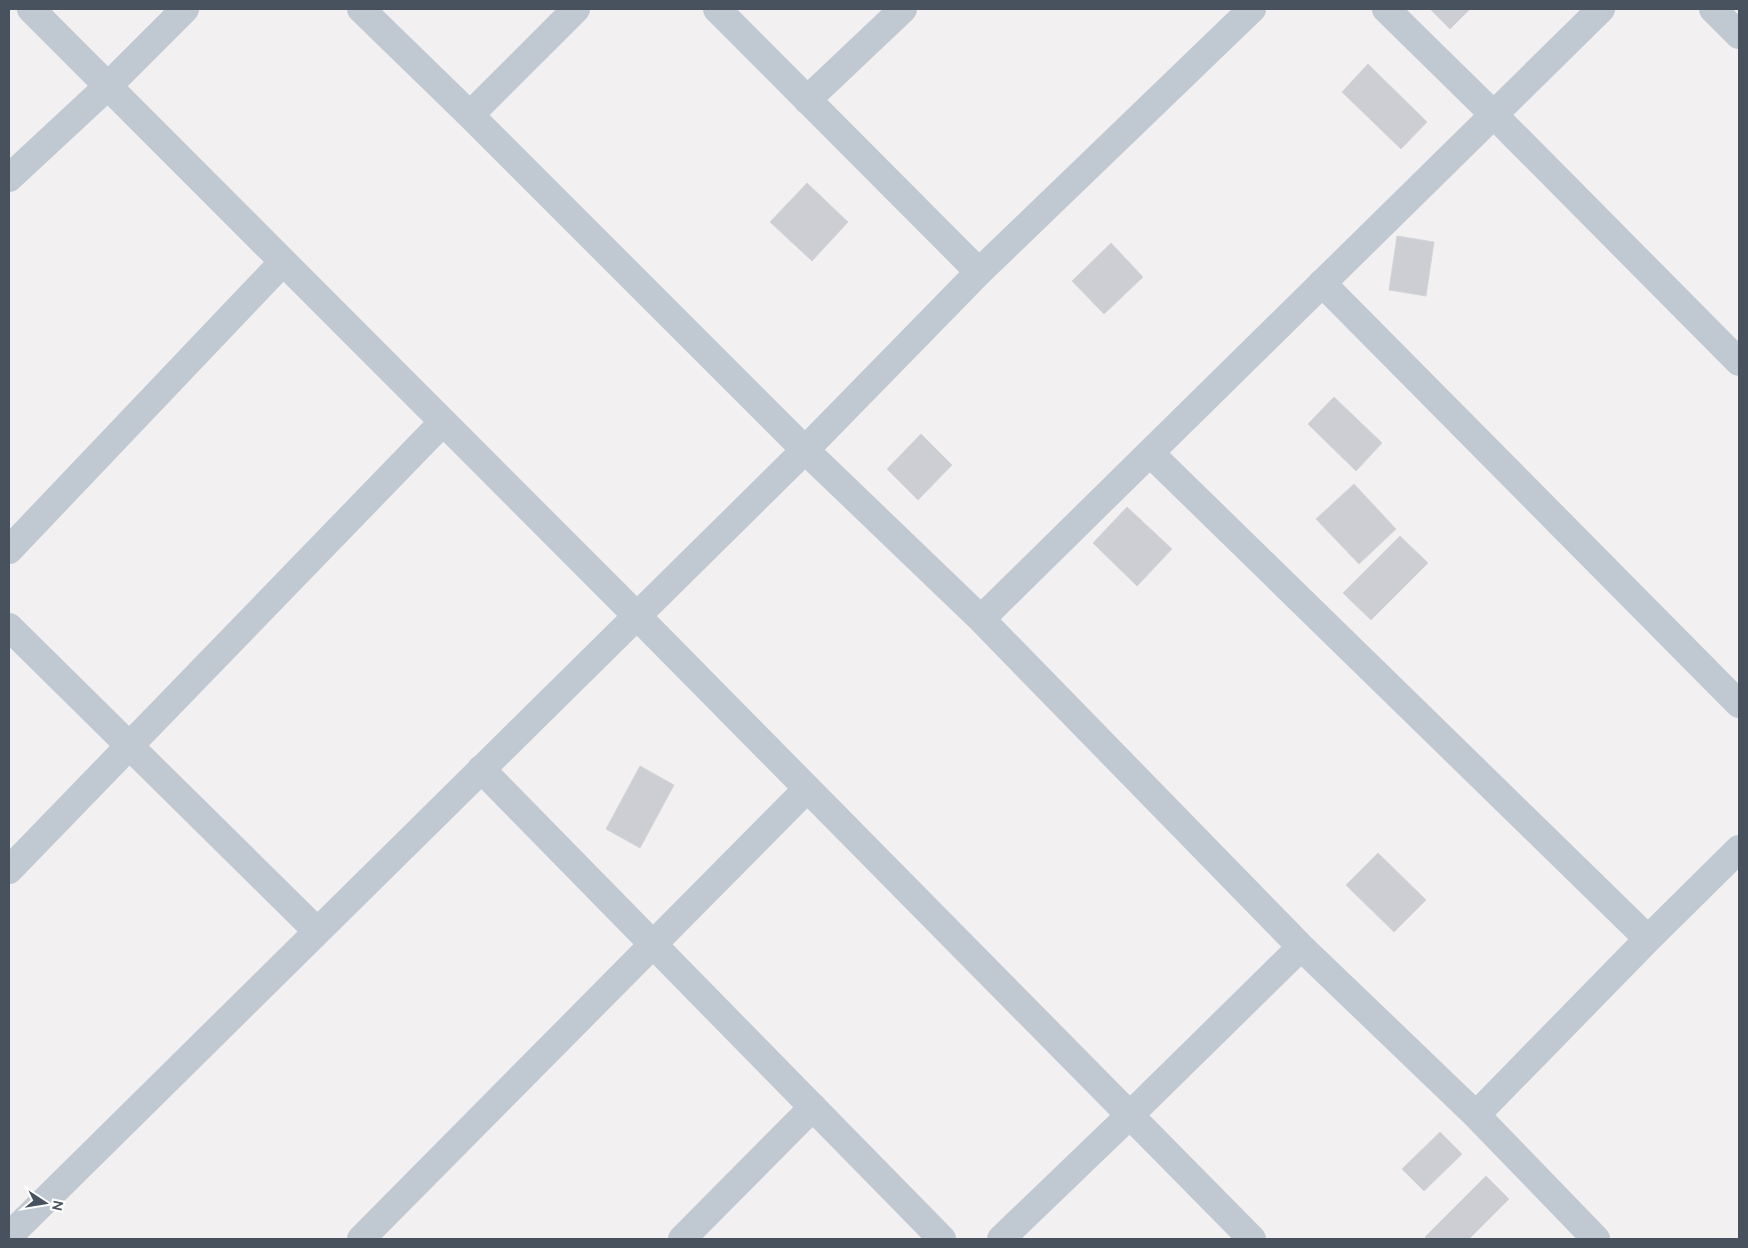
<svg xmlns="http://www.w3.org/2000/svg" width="1748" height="1248" font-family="Ubuntu,sans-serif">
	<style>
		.building { fill: #ccced4; stroke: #d3d5db }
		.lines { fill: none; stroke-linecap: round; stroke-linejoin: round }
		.minor { stroke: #c0c9d2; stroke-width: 28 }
	</style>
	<rect width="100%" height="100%" fill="#f2f0f0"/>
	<!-- building -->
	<path class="building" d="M1430,9h40l-20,20z
		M1368,64l59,58 -26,27 -59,-57z
		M807,183l41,39 -36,39 -42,-39z
		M1397,236l37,6 -8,54 -37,-6z
		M1111,243l32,34 -39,37 -32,-33z
		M1334,397l48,46 -26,28 -48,-47z
		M921,434l31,31 -34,35 -31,-31z
		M1354,484l42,45 -37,35 -43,-45z
		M1127,507l45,42 -35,37 -44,-43z
		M1400,536l28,27 -57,57 -28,-27z
		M640,766l34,19 -34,63 -34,-19z
		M1378,853l48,47 -32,32 -48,-47z
		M1440,1132l22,22 -38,37 -22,-22z
		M1486,1176l23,23 -40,40h-42l-2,-2z"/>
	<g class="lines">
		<!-- minor -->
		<path class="minor" d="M31,9l606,607 615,623
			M361,9l109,106 335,335 176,169 320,328 175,168 120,124
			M717,9l262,263
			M1386,9l108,106 245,247
			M1713,9l26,26
			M807,100l96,-91
			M470,115l106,-106
			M9,178l99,-92 77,-77
			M1322,283l417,421
			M1150,453l498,486
			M9,550l274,-288
			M981,619l620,-610
			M9,627l308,304
			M481,769l461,470
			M9,870l434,-448
			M1476,1115l172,-176 91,-90
			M9,1236l796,-786 174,-178 273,-263
			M361,1239l446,-450
			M682,1239l131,-132
			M1001,1239l129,-124 171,-168"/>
	</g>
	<!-- border -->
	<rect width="1748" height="1248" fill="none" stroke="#47525e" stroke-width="20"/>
	<!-- north arrow -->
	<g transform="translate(45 1203) rotate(102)" stroke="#ffffff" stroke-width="4" paint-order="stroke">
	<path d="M0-4L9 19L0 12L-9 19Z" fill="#47525e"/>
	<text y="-8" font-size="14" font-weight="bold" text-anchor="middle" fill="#47525e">N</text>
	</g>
</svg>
